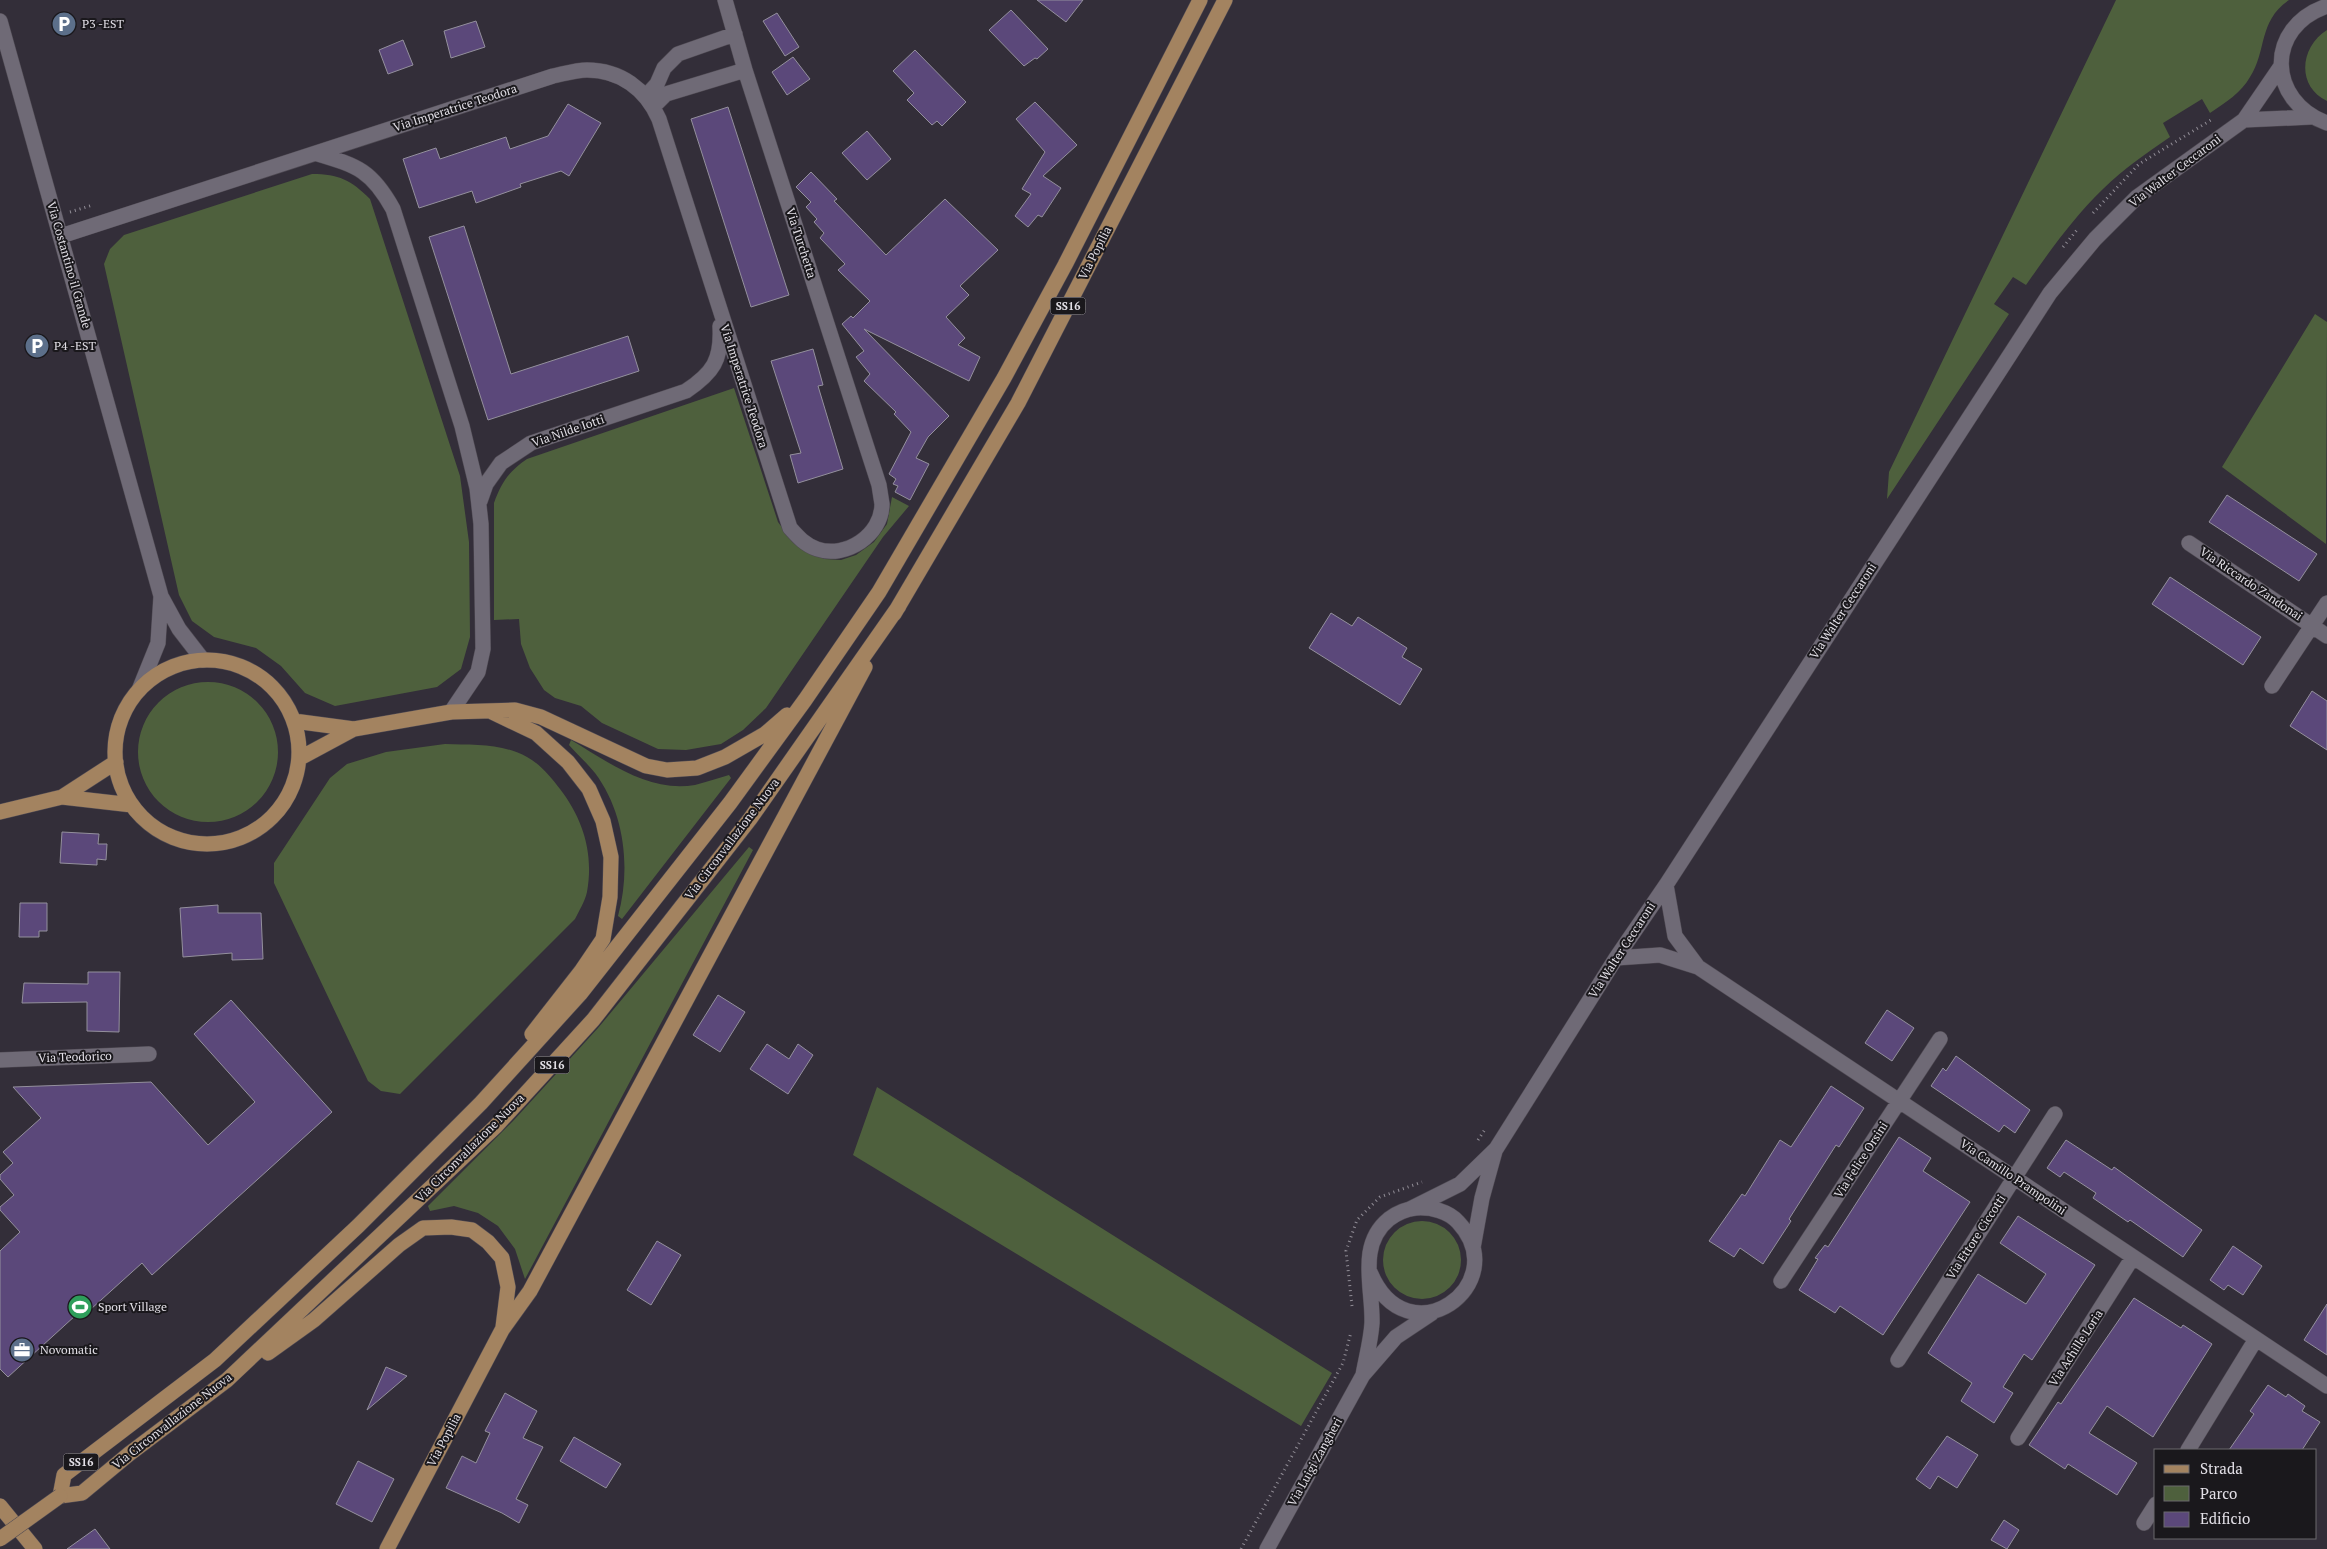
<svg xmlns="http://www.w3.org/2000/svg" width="2327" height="1549" font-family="'PT Serif',serif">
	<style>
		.green { fill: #4e603d }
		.building { fill: #5b487a; stroke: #94909d }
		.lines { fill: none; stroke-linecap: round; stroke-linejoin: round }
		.minor-casing { stroke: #4f4a53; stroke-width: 16 }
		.major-casing { stroke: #4f4a53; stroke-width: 16 }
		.path { stroke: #928e97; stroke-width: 3; stroke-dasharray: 1 4; stroke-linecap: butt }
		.minor { stroke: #6f6a76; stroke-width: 15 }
		.major { stroke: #a38360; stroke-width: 15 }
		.major-bridge-casing { stroke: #4f4a53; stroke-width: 16; stroke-linecap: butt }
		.major-bridge { stroke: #a38360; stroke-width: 15 }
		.labels { text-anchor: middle; stroke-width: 4; stroke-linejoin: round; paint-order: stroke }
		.shield { fill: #1a181c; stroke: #a6a3a9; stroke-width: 1 }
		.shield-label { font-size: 11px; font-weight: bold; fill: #e2dfe6 }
		.poi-label { font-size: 12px; fill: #e2dfe6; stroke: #1a181c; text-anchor: start }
		.street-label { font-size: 12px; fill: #e2dfe6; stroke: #1a181c }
	</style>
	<rect width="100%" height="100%" fill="#332e39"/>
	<!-- green -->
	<path class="green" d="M2116,0h173c-31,21 -22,51 -39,77 -9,16 -24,25 -40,36l-8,-14 -39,24 7,14c-23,16 -47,32 -67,52 -30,29 -54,63 -77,96l-13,-8 -19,27 15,10 -122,185 2,-27z
		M2327,30v71c-31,-15 -27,-54 0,-71z
		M312,174c27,0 39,6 58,25l90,277 9,66 1,95 -9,32 -24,18 -102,19 -30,-13 -24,-27 -25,-18 -42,-11 -22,-16 -13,-26 -75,-331 6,-15 14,-14z
		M2315,314l12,8 -1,222 -104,-77z
		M734,388l44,134 14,19 16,11 17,7 16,1 15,-5 18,-13 13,-18 5,-27 17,9 -26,31 -117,171 -23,22 -22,14 -35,6 -28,-1 -56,-26 -21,-17 -26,-8 -11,-8 -14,-22 -9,-24 -2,-25 -25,1v-117c7,-20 15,-32 33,-44z
		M138 752a70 70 0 1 1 140 0a70 70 0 1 1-140 0Z
		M571,740c37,22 78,53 124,45 12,-3 23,-7 34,-10l2,3 -109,141 -4,-3c13,-47 7,-103 -23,-143 -8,-10 -18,-19 -26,-28z
		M445,744c28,1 57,-1 82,13 13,7 24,20 33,32 23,30 34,64 27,103 -2,9 -8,19 -12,27l-175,175 -19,-3 -13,-10 -94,-198v-20l56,-85 17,-14 39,-12z
		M749,847l4,3 -228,429 -10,-30 -17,-23 -20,-13 -24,-7 -24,5 -2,-5 86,-86 84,-92z
		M877,1087l455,286 -31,53 -448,-271z
		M1383 1260a39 39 0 1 1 78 0a39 39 0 1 1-78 0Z"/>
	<!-- building -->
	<path class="building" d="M1037,0h46l-17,22z
		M1011,10l37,39 -11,10 -2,-1 -11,8 -35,-36z
		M777,13l22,34 -14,9 -22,-35z
		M476,21l9,26 -34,11 -7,-27z
		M403,40l10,25 -25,9 -9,-24z
		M915,50l51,52 -24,24 -5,-5 -5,4 -25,-25 7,-7 -21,-22z
		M793,57l17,22 -23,16 -15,-23z
		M1035,102l42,43 -34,31 18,12 -19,29 -4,-2 -10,12 -13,-11 16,-22 -9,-5 23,-37 -29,-33z
		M568,104l33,19 -32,53 -8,-5 -41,13 1,3 -45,16 -4,-12 -53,17 -16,-49 33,-11 4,11 66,-22 4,12 38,-13z
		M728,107l61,188 -38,12 -60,-188z
		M867,131l24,28 -24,21 -25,-27z
		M811,172l26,27 -3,2 52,54 59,-56 53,51 -38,36 9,9 -23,22 19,21 -7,7 22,12 -11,24 -105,-52 85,87 -21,21 -12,21 13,6 -19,36 -15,-8 3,-6 -5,-2 3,-5 -7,-5 22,-42 -17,-18 2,-2 -32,-31 6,-7 -14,-17 8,-6 -22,-27 9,-8 2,2 17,-17 -32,-31 7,-6 -25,-26 4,-5 -10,-11 3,-3 -11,-12 5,-5 -15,-15z
		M464,226l47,148 117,-38 11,35 -151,49 -59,-183z
		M813,349l10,36 -5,1 25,83 -45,14 -8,-28 11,-2 -30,-92z
		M2227,495l90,59 -18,27 -90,-59z
		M2170,577l91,60 -18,28 -91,-61z
		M1331,613l21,13 6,-9 49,31 -5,9 20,12 -22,36 -91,-57z
		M2312,691l15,10v49l-37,-24z
		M62,832l37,2 -1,10h9l-1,16 -9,-1v6l-37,-2z
		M20,903h27v28h-8v6h-20z
		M218,905v8h43l2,46 -31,1v-7l-49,4 -3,-49z
		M88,972h32l-1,60 -32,-1v-29l-65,1 2,-20 64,1z
		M718,995l27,17 -25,40 -27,-17z
		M231,1000l101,112 -180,163 -10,-12 -51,46 -4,-4 -79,72 -8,-8v-118l20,-19 -20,-22v-3l14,-12 -14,-16v-4l13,-12 -10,-11 38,-34 -28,-31 138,-5 57,63 47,-43 -61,-68z
		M1887,1010l27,18 -22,33 -27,-18z
		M767,1044l22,15 9,-15 15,11 -25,39 -38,-25z
		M1956,1056l74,54 -15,23 -11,-8 -5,7 -68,-46 12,-18 3,3z
		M1831,1086l33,22 -25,39 -3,-2 -47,74 2,2 -28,43 -23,-16 -6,9 -25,-16 33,-47 3,2 35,-56 11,7z
		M1899,1137l32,21 -8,13 47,31 -87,133 -43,-29 -5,7 -36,-23 19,-31 -3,-1 10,-13 3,2z
		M2066,1140l46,30 2,-3 88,63 -19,27 -53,-37 -2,2 -35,-24 3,-5 -32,-21 -4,5 -13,-9z
		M2018,1216l77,49 -63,95 -8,-6 -21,33 10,6 -19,30 -33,-22 11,-18 -44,-30 50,-79 48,30 20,-30 -46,-31z
		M657,1241l24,14 -30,50 -24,-15z
		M2233,1246l29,20 -19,29 -15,-10 -4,5 -14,-10z
		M2134,1298l47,30 2,-3 29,19 -59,93 -46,-31 -18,27 48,30 -20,32 -49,-31 -3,5 -36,-24 29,-43 3,2z
		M2327,1304v51l-23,-15z
		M386,1367l21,9 -40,34z
		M2268,1385l18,12 2,-3 17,12 -3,5 18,11 -18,28h-73l25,-36 -4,-3z
		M505,1393l32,18 -14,27 20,9 -27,52 12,6 -9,18 -17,-10 -56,-25 16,-32 14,7 14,-30 -5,-2z
		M1947,1436l31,19 -21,33 -19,-12 -8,13 -14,-10z
		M574,1437l47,27 -15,24 -46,-27z
		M358,1461l36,18 -22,43 -36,-18z
		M2004,1520l15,10 -12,19 -16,-9z
		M95,1529l15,20h-43z"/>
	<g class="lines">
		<defs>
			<path id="minor" d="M2327,6c-62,21 -60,95 0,117
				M0,21l161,575 18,33 24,31
				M646,96l11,-12 7,-16 14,-14 57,-20
				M654,106l12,-12 79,-24
				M2244,120l67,-3
				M318,154c40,12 54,17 75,55l69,217 15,62 4,36 2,125 -5,23 -27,40
				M61,236l492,-160c10,-2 23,-6 34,-6 33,0 59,19 72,49l131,409c8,9 15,17 27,21 29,10 65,-14 65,-45 -1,-6 -2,-13 -3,-19l-134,-415 -20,-70
				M480,501l6,-17 15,-21 30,-20 155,-52c27,-18 36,-31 34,-65
				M2189,543l138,93
				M2272,686l55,-83
				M139,690l19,-47 3,-47
				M1666,885l9,51 23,31
				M1616,958l44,-3 38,12 629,419
				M0,1060l149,-6
				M1410,1209l50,-25 36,-35 120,-191 50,-73 384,-592 45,-54 42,-42 107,-77 37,-54
				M1473,1248l9,-50 13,-47
				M1781,1281l159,-242
				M1898,1360l157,-246
				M1363,1375c3,-17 8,-35 9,-52 1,-36 -15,-78 17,-104 8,-6 17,-10 27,-11 15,-1 32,3 42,14 58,62 -51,140 -88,50
				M2018,1438l115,-181
				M2188,1450l68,-111
				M2144,1523l12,-19
				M1267,1549l96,-174 33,-38 36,-24"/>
			<path id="major" d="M899,606l-149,213 -157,201 -97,106 -269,254 -98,74 -47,39 -22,3 4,-21 151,-115 143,-134 123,-123 99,-109 150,-191 75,-103 74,-108 125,-214 61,-113 135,-265
				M894,614l124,-211 207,-403
				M115 752a92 92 0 1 1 184 0a92 92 0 1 1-184 0Z
				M492,712l44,21 32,29 21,27 14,32 8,36 -1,40 -7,42 -21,31 -50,64
				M294,721l60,8 97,-17 64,-2 26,7 105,49 21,4 30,-2 28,-11 40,-23 22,-19
				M300,758l54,-29
				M62,797l70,8
				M0,812l62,-15 54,-35
				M268,1353l46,-33 85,-75 24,-17 28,-1 21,3 16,12 14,16 6,29 -5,40
				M0,1506l35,43
				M387,1549l115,-219 28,-39 335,-624"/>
		</defs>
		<!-- minor casing -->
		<use href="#minor" class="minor-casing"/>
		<!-- major casing -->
		<use href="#major" class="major-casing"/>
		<!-- path -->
		<path class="path" d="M70,212l23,-7
			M2093,213l46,-49 72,-44
			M2063,247l14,-17
			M1478,1140l8,-12
			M1352,1306l-6,-55 11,-31 23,-23 42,-15
			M1241,1549l102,-186 8,-31"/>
		<!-- minor -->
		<use href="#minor" class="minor"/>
		<!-- major -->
		<use href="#major" class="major"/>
		<defs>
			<path id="major-bridge" d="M0,1539l60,-43"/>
		</defs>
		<!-- major-bridge casing -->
		<use href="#major-bridge" class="major-bridge-casing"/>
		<!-- major-bridge -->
		<use href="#major-bridge" class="major-bridge"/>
	</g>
	<!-- icons -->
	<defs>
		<symbol id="parking-disc" viewBox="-11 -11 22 22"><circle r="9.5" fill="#5c6f8a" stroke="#1a181c"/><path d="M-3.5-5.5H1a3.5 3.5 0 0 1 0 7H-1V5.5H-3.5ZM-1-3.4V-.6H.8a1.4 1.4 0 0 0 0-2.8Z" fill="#fff"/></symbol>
		<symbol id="stadium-disc" viewBox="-11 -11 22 22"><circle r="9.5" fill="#2e9e5b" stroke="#1a181c"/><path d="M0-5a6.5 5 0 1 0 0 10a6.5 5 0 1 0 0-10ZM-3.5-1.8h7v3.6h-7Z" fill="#fff"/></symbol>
		<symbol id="office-disc" viewBox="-11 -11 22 22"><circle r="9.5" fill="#5c6f8a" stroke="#1a181c"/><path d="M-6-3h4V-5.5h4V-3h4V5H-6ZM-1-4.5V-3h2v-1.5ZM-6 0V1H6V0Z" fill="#fff"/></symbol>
	</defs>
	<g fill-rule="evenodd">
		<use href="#parking-disc" x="50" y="10" width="28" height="28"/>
		<use href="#parking-disc" x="23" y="332" width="28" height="28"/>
		<use href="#stadium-disc" x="66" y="1293" width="28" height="28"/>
		<use href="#office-disc" x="8" y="1336" width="28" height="28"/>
	</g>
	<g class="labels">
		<!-- shield labels -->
		<g class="shield">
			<rect x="1050.5" y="297.5" width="35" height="17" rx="4"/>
			<rect x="534.5" y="1056.5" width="35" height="17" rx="4"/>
			<rect x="63.5" y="1453.5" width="35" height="17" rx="4"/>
		</g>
		<g class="shield-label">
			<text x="1068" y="310">SS16</text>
			<text x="552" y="1069">SS16</text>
			<text x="81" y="1466">SS16</text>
		</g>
		<!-- poi labels -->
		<g class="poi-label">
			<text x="82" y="28">P3 -EST</text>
			<text x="54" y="350">P4 -EST</text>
			<text x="98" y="1311">Sport Village</text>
			<text x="40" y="1354">Novomatic</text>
		</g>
		<!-- street labels -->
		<g class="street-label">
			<text transform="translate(455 108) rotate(-18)" y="4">Via Imperatrice Teodora</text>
			<text transform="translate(2175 171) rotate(-37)" y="4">Via Walter Ceccaroni</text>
			<text transform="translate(801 243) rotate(72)" y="4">Via Turchetta</text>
			<text transform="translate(1095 253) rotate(-63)" y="4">Via Popilia</text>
			<text transform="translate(69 265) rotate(74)" y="4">Via Costantino il Grande</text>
			<text transform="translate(744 386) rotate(72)" y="4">Via Imperatrice Teodora</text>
			<text transform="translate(568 431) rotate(-19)" y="4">Via Nilde Iotti</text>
			<text transform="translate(2251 584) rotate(34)" y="4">Via Riccardo Zandonai</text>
			<text transform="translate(1843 611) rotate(-57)" y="4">Via Walter Ceccaroni</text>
			<text transform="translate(732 839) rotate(-53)" y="4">Via Circonvallazione Nuova</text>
			<text transform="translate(1622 950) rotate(-57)" y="4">Via Walter Ceccaroni</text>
			<text transform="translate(75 1057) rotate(-2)" y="4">Via Teodorico</text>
			<text transform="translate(470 1148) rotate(-45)" y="4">Via Circonvallazione Nuova</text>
			<text transform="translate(1861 1160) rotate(-57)" y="4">Via Felice Orsini</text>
			<text transform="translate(2013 1177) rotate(34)" y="4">Via Camillo Prampolini</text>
			<text transform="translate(1976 1237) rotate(-57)" y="4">Via Ettore Ciccotti</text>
			<text transform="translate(2076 1348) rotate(-57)" y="4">Via Achille Loria</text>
			<text transform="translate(172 1421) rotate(-38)" y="4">Via Circonvallazione Nuova</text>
			<text transform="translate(444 1440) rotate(-62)" y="4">Via Popilia</text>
			<text transform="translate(1315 1462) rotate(-61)" y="4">Via Luigi Zangheri</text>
		</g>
	</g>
	<!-- legend -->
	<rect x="2154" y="1449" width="162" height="90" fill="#1a181c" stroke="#6a686d"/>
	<rect x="2164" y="1465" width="25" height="8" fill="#a38360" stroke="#6a686d"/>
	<text x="2200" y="1474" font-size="15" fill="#e2dfe6">Strada</text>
	<rect x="2164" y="1486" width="25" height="15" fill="#4e603d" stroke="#6a686d"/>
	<text x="2200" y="1499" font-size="15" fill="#e2dfe6">Parco</text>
	<rect x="2164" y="1512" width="25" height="15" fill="#5b487a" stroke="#6a686d"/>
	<text x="2200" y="1524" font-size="15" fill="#e2dfe6">Edificio</text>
</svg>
